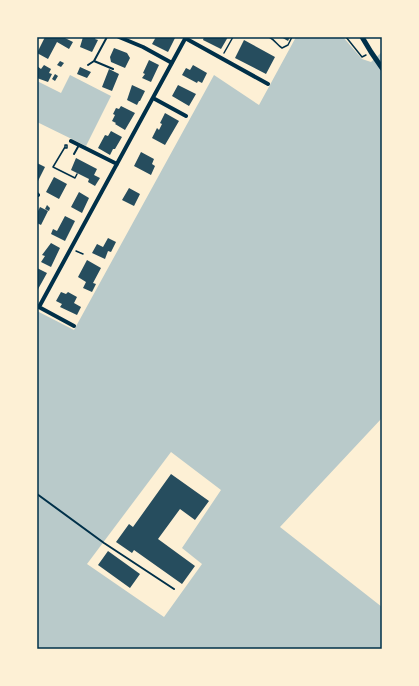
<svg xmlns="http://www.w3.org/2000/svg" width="419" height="686" font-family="Lato,sans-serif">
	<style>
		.green { fill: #b9caca; fill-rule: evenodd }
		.building { fill: #264d5e }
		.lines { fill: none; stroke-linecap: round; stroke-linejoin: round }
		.path { stroke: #003049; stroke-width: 1.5 }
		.service { stroke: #003049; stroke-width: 2 }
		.minor { stroke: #003049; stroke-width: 4 }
		.tertiary { stroke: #003049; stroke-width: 5 }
		.neatline { fill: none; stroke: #003049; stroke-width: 1.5 }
	</style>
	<rect width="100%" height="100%" fill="#fdf0d5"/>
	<!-- green -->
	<path class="green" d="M296,37h47l19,22 9,3 11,-10v366l-102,109 102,80v42h-345v-338l37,19 140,-255 45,30zM171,452l50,38 -39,58 20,16 -38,53 -77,-53z
		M70,75l41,21 -25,50 -49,-24v-41l24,12z"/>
	<!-- building -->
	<path class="building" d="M45,37h18l10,5 -4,7 -12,-7 -9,17 -11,-6z
		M83,37h13l-1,2 3,1 -6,12 -12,-5z
		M156,37h18l1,1 -7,14 -16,-8z
		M204,37h24l-7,12 -18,-9z
		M281,37h9l-2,4z
		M244,40l31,17 -9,17 -31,-16z
		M114,48l13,5 3,5 -5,10 -14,-6 -1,-5z
		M149,60l10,5 -8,17 -9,-4 3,-4 -2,-1z
		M60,61l4,2 -3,4 -4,-2z
		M44,65l7,4 -2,4 3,1 -4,8 -11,-4v-12l4,3z
		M193,65l14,8 -5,10 -4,-2 -1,2 -15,-8 4,-7 4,2z
		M80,67l11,5 -4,6 -10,-4z
		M109,69l10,5 -7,17 -10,-4z
		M55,74l3,2 -3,5 -3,-2z
		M132,85l13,6 -5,10h-1l-2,4 -10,-5z
		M178,85l18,9 -7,12 -17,-10z
		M121,106l14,7 -10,17 -10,-6 1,-1 -4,-2 3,-6 -2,-1 3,-6 3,1z
		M165,113l14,8 -14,24 -13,-7 5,-10 2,2 3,-6 -2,-1z
		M111,131l11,6 -7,12h-2l-3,6 -12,-7 7,-13 3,1z
		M141,152l13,7 -2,5 3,2 -4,9 -17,-9z
		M76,158l21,11 -3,6 6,3 -5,8 -7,-4 1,-3 -18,-9z
		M37,163l8,4 -8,16z
		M54,177l13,7 -8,15 -13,-7z
		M129,188l11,6 -6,12 -12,-6z
		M79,192l10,6 -7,15 -11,-6z
		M47,205l3,3 -1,3 -4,-2z
		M40,207l8,4 -7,14 -4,-2v-10z
		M65,216l10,5 -10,20 -14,-7 2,-5 4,2z
		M108,238l8,4 -5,10 -3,-1 -3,8 -13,-6 5,-9 6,3z
		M51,243l9,5 -9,19 -10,-5 4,-6 -3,-1z
		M87,260l14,8 -8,15 3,1 -4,8 -9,-4 3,-6 -8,-5z
		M37,268l10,5 -10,18z
		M61,292l5,2 2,-2 9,5 -3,6 7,4 -4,8 -17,-8 2,-3 -6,-3z
		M171,474l38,27 -14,19 -15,-11 -22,30 37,27 -13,18 -48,-34 -2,3 -16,-11 13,-18 4,3z
		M108,551l32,23 -10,14 -32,-23z"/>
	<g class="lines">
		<!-- path -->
		<path class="path" d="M269,37c6,3 8,8 13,11l6,-3 4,-8
			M346,37l16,20 4,-2
			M224,53l9,-16
			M67,145v3h-2v-3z
			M65,147l-12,20 22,11 2,-4
			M76,251l7,3"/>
		<!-- service -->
		<path class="service" d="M94,61l19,8
			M88,65l6,-4 13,-24
			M74,154l5,-9
			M37,494l67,49 70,46"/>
		<!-- minor -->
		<path class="minor" d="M119,37l24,10 29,16
			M185,38l83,46
			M153,98l33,18
			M71,141l46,23
			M37,194l1,1
			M37,306l37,20
			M39,307l147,-270"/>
		<!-- tertiary -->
		<path class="tertiary" d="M362,37l9,15 11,16"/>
	</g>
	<!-- border -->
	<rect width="419" height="686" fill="none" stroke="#fdf0d5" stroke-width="76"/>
	<rect x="38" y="38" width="343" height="610" class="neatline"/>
</svg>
